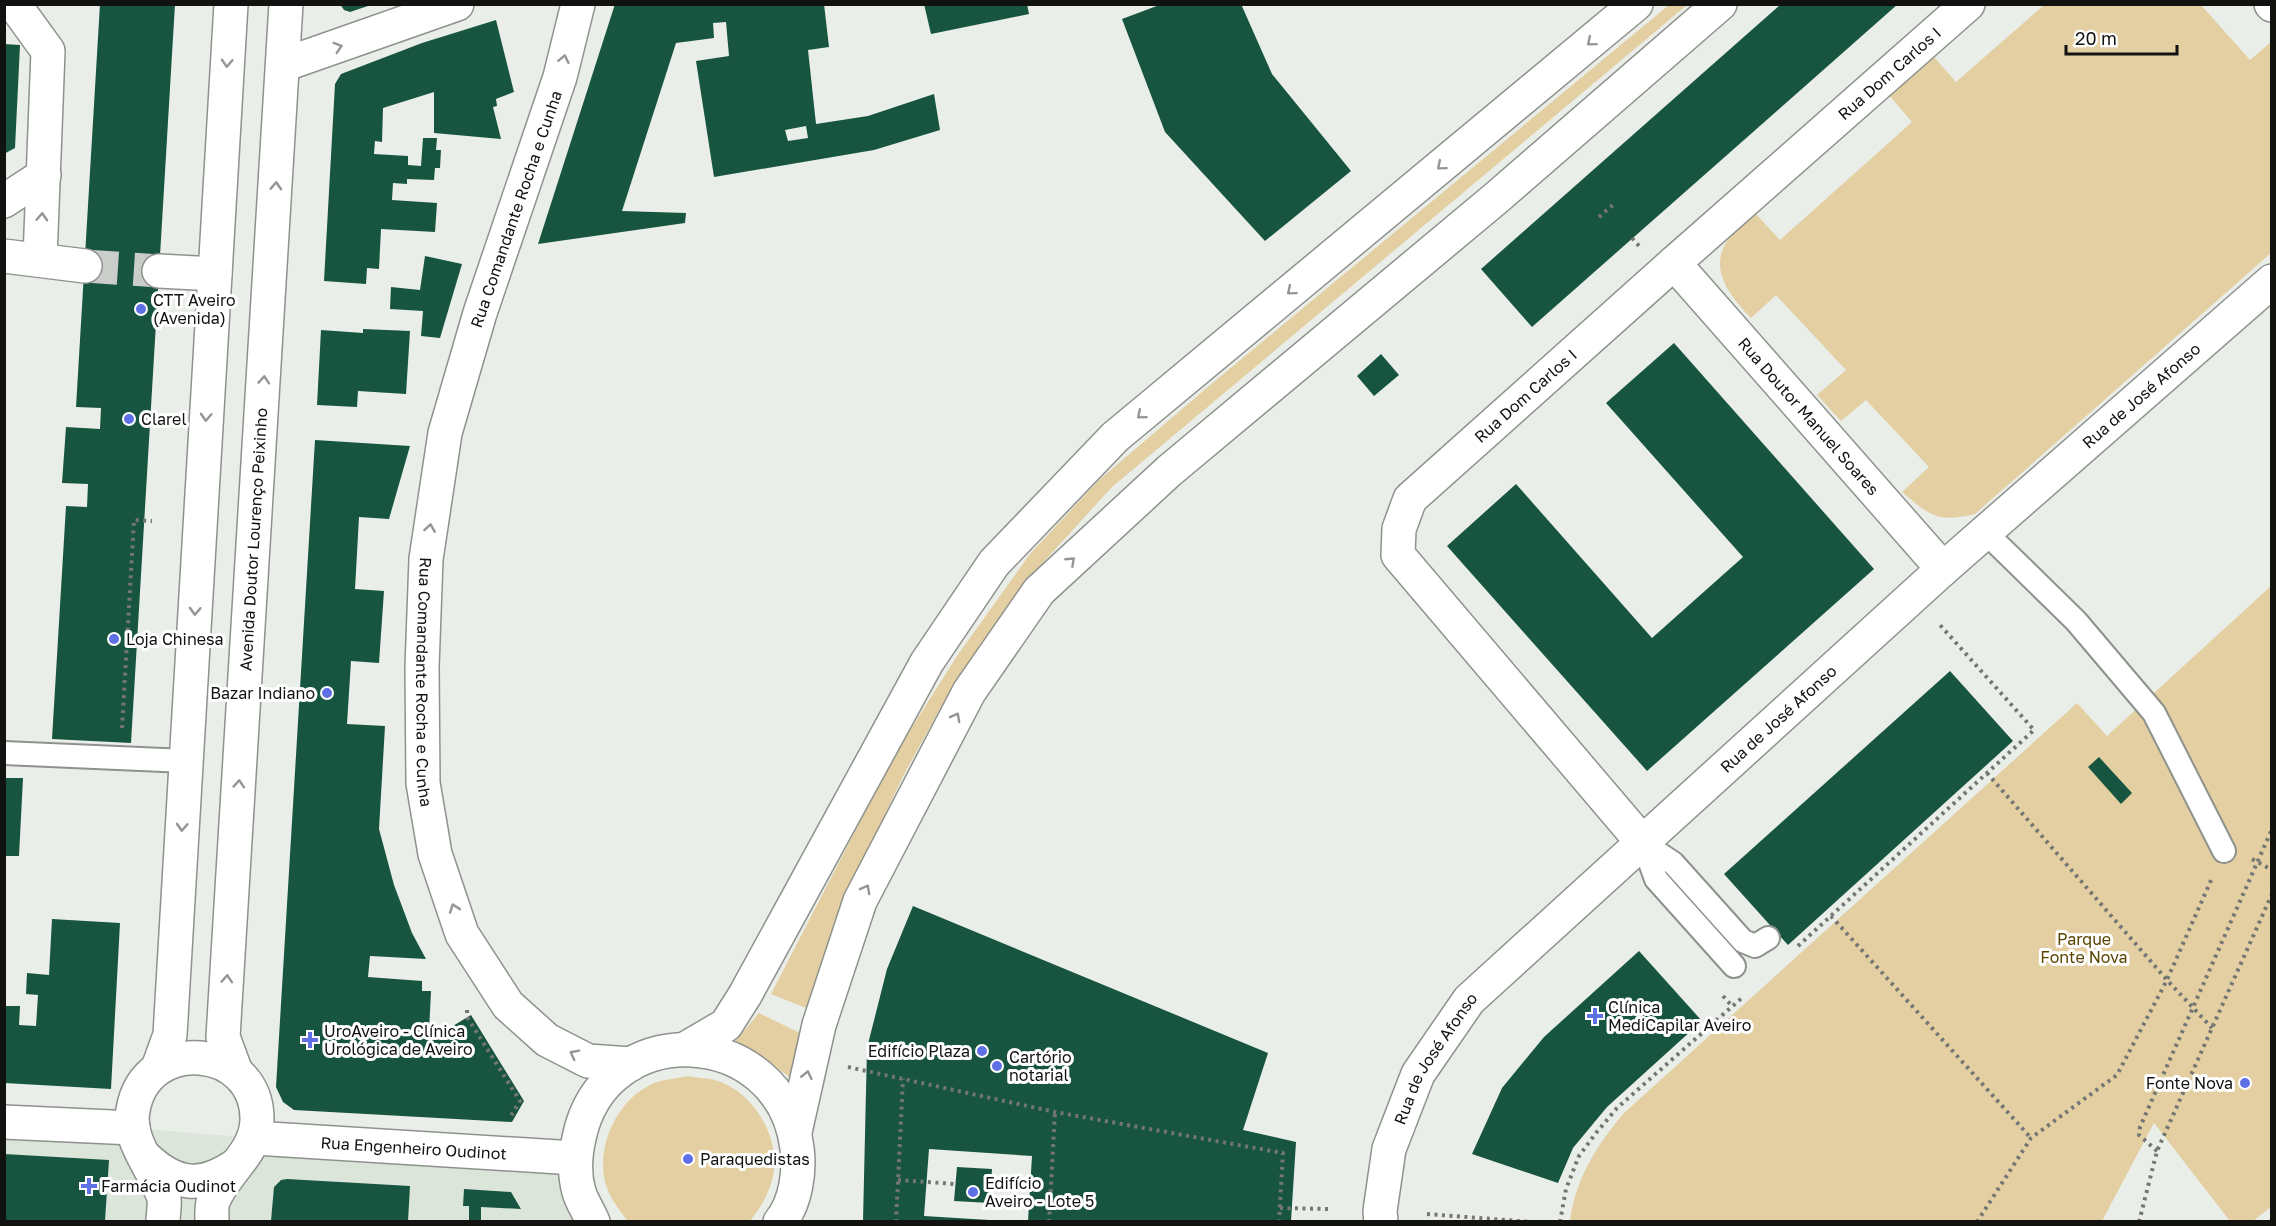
<svg xmlns="http://www.w3.org/2000/svg" width="2276" height="1226" font-family="'Golos Text',sans-serif">
	<style>
		.built { fill: #dce5da }
		.green { fill: #e3cfa1 }
		.building { fill: #175541; fill-rule: evenodd }
		.lines { fill: none; stroke-linecap: round; stroke-linejoin: round }
		.minor-tunnel { stroke: #cacdc9; stroke-width: 33; stroke-dasharray: 33 16; stroke-linecap: butt }
		.service-casing { stroke: #8e928d; stroke-width: 26 }
		.minor-casing { stroke: #8e928d; stroke-width: 36 }
		.secondary-casing { stroke: #8e928d; stroke-width: 36 }
		.path { stroke: #747673; stroke-width: 4; stroke-dasharray: 3 4.5; stroke-linecap: butt }
		.service { stroke: #fff; stroke-width: 22 }
		.minor { stroke: #fff; stroke-width: 33 }
		.secondary { stroke: #fff; stroke-width: 33 }
		.oneway { stroke: #949594 }
		.poi-dot { fill: #5f6fe6; stroke: #fff; stroke-width: 2 }
		.labels { text-anchor: middle; stroke-width: 6; stroke-linejoin: round; paint-order: stroke }
		.street-label { font-size: 16px; fill: #121311; stroke: #fff }
		.poi-label { font-size: 16px; fill: #121311; stroke: #fff; text-anchor: start }
		.park-label { font-size: 16px; fill: #5a4400; stroke: #fff }
	</style>
	<rect width="100%" height="100%" fill="#eaeee9"/>
	<!-- built -->
	<path class="built" d="M4,1122l129,6 121,10 321,20 18,63h-588z"/>
	<!-- green -->
	<path class="green" d="M1669,5h18l-575,482 -83,91 -83,120 -43,78 -58,124 -36,109 -38,-15 124,-240 62,-98 73,-102 69,-74 110,-94z
		M2044,5h157l49,55 21,-18v211l-296,261c-37,9 -45,2 -73,-22l27,-25 -63,-67 -25,21 -24,-26 29,-25 -70,-75 -25,23c-17,-18 -39,-42 -28,-70 6,-13 23,-25 33,-34l24,26 132,-118 -23,-27 45,-38 22,25z
		M2271,586v621l-18,14h-23l-76,-98 -52,98 -532,1c5,-43 27,-77 54,-109l453,-410 30,33z
		M759,1013l43,21 -13,43 -22,-17 -34,-16z
		M688,1076c9,2 18,2 27,4 38,11 66,57 58,96 -4,18 -12,31 -23,45h-122c-11,-13 -21,-27 -24,-44 -6,-39 18,-84 56,-96 9,-2 19,-3 28,-5z"/>
	<!-- building -->
	<path class="building" d="M100,4h75l-44,739 -79,-4 14,-233 21,1 1,-23 -26,-1 4,-56 34,2 1,-21 -25,-1z
		M340,4h31v1l-21,7 -6,-2z
		M615,4h209l5,43 -21,3 8,74 52,-8 66,-22 6,36 -66,20 -160,27 -18,-116 33,-5 -3,-34 -13,1 1,15 -38,5 -54,168 64,2 -1,10 -147,21zM806,126l2,12 -20,3 -3,-11z
		M924,4h103l2,10 -98,20z
		M1162,4h79l31,70 79,97 -86,70 -100,-109 -43,-113z
		M1781,4h117l-366,323 -51,-58z
		M496,20l18,72 -18,7 1,7 -4,1 8,32 -67,-6v-41l-51,16 -1,34 -7,-1 -1,13 34,2v9l13,1 2,-28h14l-1,12h5l-1,18h-5l-1,12 -27,-1v5l-14,-1 -1,17 45,3 -2,29 -54,-3 -2,40 -12,-1 -1,16 -42,-3 11,-197 6,-10 81,-31z
		M4,44l16,1 -5,103 -11,6z
		M425,256l37,8 -22,74 -19,-2 2,-25 -33,-2 1,-22 29,3z
		M363,329l47,2 -4,63 -48,-3 -1,16 -40,-2 4,-75 42,3z
		M1674,343l200,226 -227,202 -200,-225 69,-62 136,154 91,-81 -137,-154z
		M1381,354l18,21 -25,21 -17,-20z
		M315,440l95,6 -21,73 -30,-2 -4,72 29,2 -5,72 -28,-2 -4,63 38,2 -6,103 15,56 18,48 14,26 -56,-3 -2,21 54,4v10h9l-2,41h14l28,-17 53,86 -12,21 -218,-12 -11,-8 -7,-15z
		M1950,671l63,70 -225,204 -64,-71z
		M2099,757l33,36 -11,11 -33,-37z
		M4,778h19l-4,78h-15z
		M913,906l355,147 -25,77 53,12 -5,79h-263l4,-65 -103,-7 -5,67 65,4v1h-126l4,-173 20,-79z
		M52,919l68,4 -9,166 -107,-6v-77h16l-1,19 17,1 2,-31 -12,-1 1,-21 22,2z
		M1639,951l63,70 -95,86 -34,41 -15,35 -86,-29 30,-66 42,-51z
		M4,1154l105,6 -4,61 -101,-1z
		M957,1167l35,2 -2,34 -36,-2z
		M287,1179l123,7 -2,35h-137l3,-34 7,-7z
		M464,1189l47,3 10,17 -40,-2v14h-12v-15h-6z"/>
	<g class="lines">
		<!-- minor-tunnel -->
		<path class="minor-tunnel" d="M85,266l74,5"/>
		<defs>
			<path id="service" d="M1985,532l91,89 78,92 70,138
				M4,753l182,8
				M1643,843l30,20 70,78 12,5 13,-8
				M1643,843l13,36 78,87"/>
			<g id="minor">
				<path d="M14,4l34,47 -8,208"/>
				<path id="s1" d="M578,4l-18,73 -80,236 -35,120 -19,126 -4,108 1,116 12,71 27,80 46,71 39,35 41,21 43,3"/>
				<path d="M2271,4l1,1"/>
				<path d="M283,65l174,-61"/>
				<path d="M4,201l40,-26"/>
				<path d="M4,256l81,10"/>
				<path id="s2" d="M1674,263l269,306"/>
				<path d="M159,271l56,3"/>
				<path id="s3" d="M1643,843l-245,-288 1,-26 11,-30 264,-236 294,-259"/>
				<path d="M4,1122l129,6"/>
				<path id="s4" d="M1381,1222l-1,-11 9,-62 29,-75 51,-74 474,-431 329,-288"/>
			</g>
			<g id="secondary">
				<path d="M685,1049l41,-24 19,-30 182,-333 67,-99 121,-126 521,-433"/>
				<path d="M158,1068l12,-33 61,-1031"/>
				<path id="s5" d="M236,1072l-13,-35 63,-1033"/>
				<path d="M795,1132l24,-107 41,-124 109,-209 70,-101 130,-120 326,-272 225,-195"/>
				<path id="s6" d="M254,1138l321,20"/>
				<path d="M146,1158c30,28 55,31 90,7"/>
				<path d="M163,1222c0,-8 2,-16 1,-23 -1,-6 -5,-12 -7,-17 -11,-23 -29,-46 -24,-72 13,-76 125,-66 124,10 -1,33 -31,51 -43,79 -3,6 -2,16 -2,23"/>
				<path d="M593,1222c-4,-10 -11,-20 -14,-30 -5,-17 -4,-36 0,-54 25,-123 202,-115 218,10 3,23 -1,55 -17,74"/>
			</g>
		</defs>
		<!-- service casing -->
		<use href="#service" class="service-casing"/>
		<!-- minor casing -->
		<use href="#minor" class="minor-casing"/>
		<!-- secondary casing -->
		<use href="#secondary" class="secondary-casing"/>
		<!-- path -->
		<path class="path" d="M1599,217l16,-14
			M1632,238l8,9
			M122,728l12,-208 18,1
			M1987,773l180,207 45,48
			M2252,859l20,11
			M1831,916l200,222
			M1798,946l236,-216 -94,-105
			M1723,996l9,10
			M467,1010v7l53,84 -11,18
			M848,1067l207,45 228,41 -4,69
			M2157,1151l-18,-16 1,-8 132,-298
			M898,1180l57,4
			M1280,1208l49,1
			M1427,1214l104,8
			M896,1222l7,-143
			M1049,1222l6,-110
			M1560,1222l6,-33 13,-33 17,-23 21,-25 127,-112
			M1977,1222l54,-84 86,-63 50,-95 45,-102
			M2139,1222l18,-71 115,-257
			M2270,1222l2,-2"/>
		<!-- service -->
		<use href="#service" class="service"/>
		<!-- minor -->
		<use href="#minor" class="minor"/>
		<!-- secondary -->
		<use href="#secondary" class="secondary"/>
	</g>
	<!-- one-way arrows -->
	<defs><path id="oneway-chevron" d="M-2-3.5L2.5 0L-2 3.5" fill="none" stroke-width="1.6" stroke-linecap="round" stroke-linejoin="round" transform="scale(1.5)"/></defs>
	<g class="oneway">
		<use href="#oneway-chevron" transform="translate(1591 42) rotate(140)"/>
		<use href="#oneway-chevron" transform="translate(338 47) rotate(-18)"/>
		<use href="#oneway-chevron" transform="translate(564 59) rotate(-78)"/>
		<use href="#oneway-chevron" transform="translate(227 63) rotate(93)"/>
		<use href="#oneway-chevron" transform="translate(1441 166) rotate(140)"/>
		<use href="#oneway-chevron" transform="translate(276 186) rotate(-87)"/>
		<use href="#oneway-chevron" transform="translate(42 217) rotate(-87)"/>
		<use href="#oneway-chevron" transform="translate(1291 291) rotate(140)"/>
		<use href="#oneway-chevron" transform="translate(264 380) rotate(-86)"/>
		<use href="#oneway-chevron" transform="translate(1141 415) rotate(140)"/>
		<use href="#oneway-chevron" transform="translate(206 417) rotate(93)"/>
		<use href="#oneway-chevron" transform="translate(430 528) rotate(-81)"/>
		<use href="#oneway-chevron" transform="translate(1071 561) rotate(-43)"/>
		<use href="#oneway-chevron" transform="translate(195 611) rotate(93)"/>
		<use href="#oneway-chevron" transform="translate(956 717) rotate(-62)"/>
		<use href="#oneway-chevron" transform="translate(239 784) rotate(-86)"/>
		<use href="#oneway-chevron" transform="translate(182 827) rotate(93)"/>
		<use href="#oneway-chevron" transform="translate(866 889) rotate(-62)"/>
		<use href="#oneway-chevron" transform="translate(454 908) rotate(-109)"/>
		<use href="#oneway-chevron" transform="translate(227 979) rotate(-86)"/>
		<use href="#oneway-chevron" transform="translate(574 1054) rotate(-153)"/>
		<use href="#oneway-chevron" transform="translate(807 1075) rotate(-77)"/>
	</g>
	<!-- markers -->
	<g class="poi-dot">
		<circle cx="141" cy="309" r="6"/>
		<circle cx="129" cy="419" r="6"/>
		<circle cx="114" cy="639" r="6"/>
		<circle cx="327" cy="693" r="6"/>
		<path d="M1592 1007h6v6h6v6h-6v6h-6v-6h-6v-6h6z"/>
		<path d="M307 1031h6v6h6v6h-6v6h-6v-6h-6v-6h6z"/>
		<circle cx="982" cy="1051" r="6"/>
		<circle cx="997" cy="1066" r="6"/>
		<circle cx="2245" cy="1083" r="6"/>
		<circle cx="688" cy="1159" r="6"/>
		<path d="M86 1177h6v6h6v6h-6v6h-6v-6h-6v-6h6z"/>
		<circle cx="973" cy="1192" r="6"/>
	</g>
	<g class="labels">
		<!-- street labels -->
		<g class="street-label">
			<text dy="6" stroke="none"><textPath href="#s3" startOffset="1077">Rua Dom Carlos I</textPath></text>
			<text transform="translate(516 209) rotate(-71)" y="6">Rua Comandante Rocha e Cunha</text>
			<text dy="6" stroke="none"><textPath href="#s3" startOffset="591">Rua Dom Carlos I</textPath></text>
			<text dy="6" stroke="none"><textPath href="#s4" startOffset="1148">Rua de José Afonso</textPath></text>
			<text dy="6" stroke="none"><textPath href="#s2" startOffset="204">Rua Doutor Manuel Soares</textPath></text>
			<text dy="6" stroke="none"><textPath href="#s5" startOffset="536">Avenida Doutor Lourenço Peixinho</textPath></text>
			<text dy="6" stroke="none"><textPath href="#s1" startOffset="700">Rua Comandante Rocha e Cunha</textPath></text>
			<text dy="6" stroke="none"><textPath href="#s4" startOffset="662">Rua de José Afonso</textPath></text>
			<text dy="6" stroke="none"><textPath href="#s4" startOffset="176">Rua de José Afonso</textPath></text>
			<text dy="6" stroke="none"><textPath href="#s6" startOffset="160">Rua Engenheiro Oudinot</textPath></text>
		</g>
		<!-- poi labels -->
		<g class="poi-label">
			<text x="153" y="306">CTT Aveiro<tspan x="153" dy="18">(Avenida)</tspan></text>
			<text x="141" y="425">Clarel</text>
			<text x="126" y="645">Loja Chinesa</text>
			<text x="315" y="699" text-anchor="end">Bazar Indiano</text>
			<text x="1608" y="1013">Clínica<tspan x="1608" dy="18">MediCapilar Aveiro</tspan></text>
			<text x="324" y="1037">UroAveiro - Clínica<tspan x="324" dy="18">Urológica de Aveiro</tspan></text>
			<text x="970" y="1057" text-anchor="end">Edifício Plaza</text>
			<text x="1009" y="1063">Cartório<tspan x="1009" dy="18">notarial</tspan></text>
			<text x="2233" y="1089" text-anchor="end">Fonte Nova</text>
			<text x="700" y="1165">Paraquedistas</text>
			<text x="985" y="1189">Edifício<tspan x="985" dy="18">Aveiro - Lote 5</tspan></text>
			<text x="101" y="1192">Farmácia Oudinot</text>
		</g>
		<!-- park labels -->
		<g class="park-label">
			<text x="2084" y="945">Parque<tspan x="2084" dy="18">Fonte Nova</tspan></text>
		</g>
	</g>
	<!-- border -->
	<rect width="2276" height="1226" fill="none" stroke="#121311" stroke-width="12"/>
	<!-- scale -->
	<path d="M2066 45v9h111v-9" fill="none" stroke="#121311" stroke-width="3"/>
	<text x="2075" y="45" font-size="18" fill="#121311" stroke="#ffffff" stroke-width="4.5" paint-order="stroke">20 m</text>
</svg>
